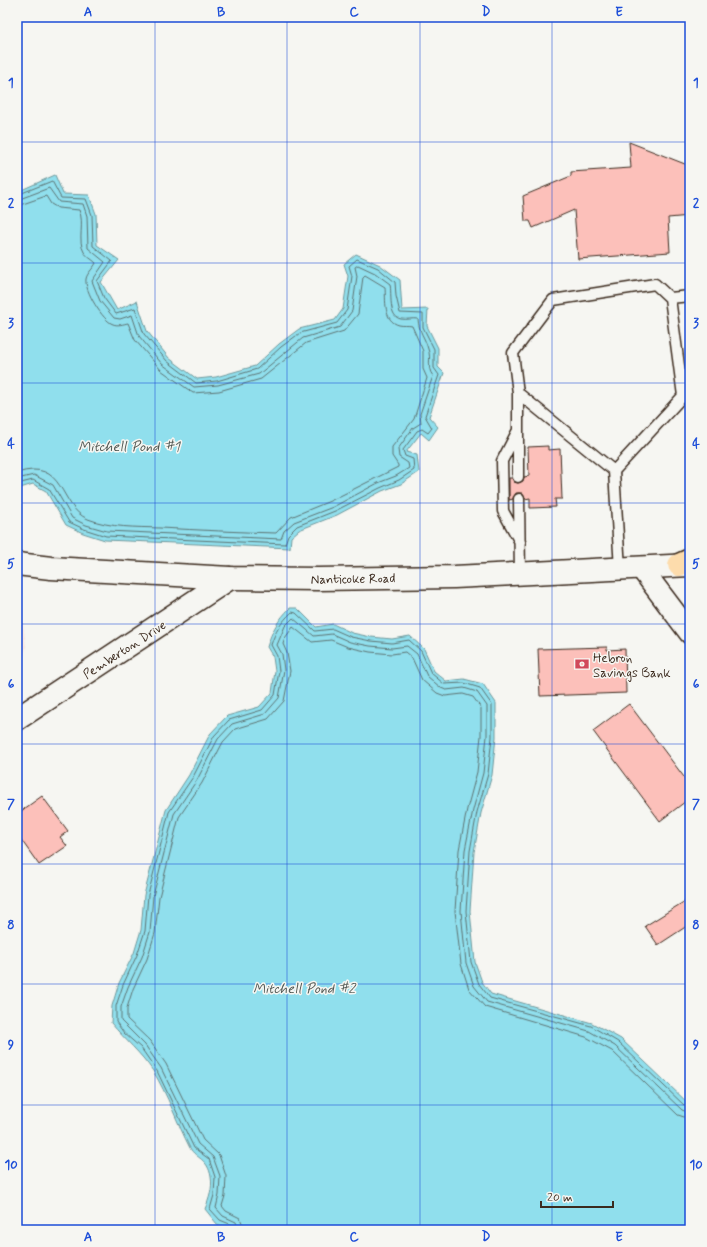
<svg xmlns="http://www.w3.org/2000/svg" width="707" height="1247" font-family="Mynerve,sans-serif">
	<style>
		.built { fill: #f8e6e1 }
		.water { fill: #90dfed; stroke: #6e979a }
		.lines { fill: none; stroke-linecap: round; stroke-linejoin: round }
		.shore { stroke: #5d7271; stroke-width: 1 }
		.building { fill: #fcc0ba; stroke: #3b2a1e }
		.service-casing { stroke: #3b2a1e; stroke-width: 13 }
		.minor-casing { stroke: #3b2a1e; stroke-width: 24 }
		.tertiary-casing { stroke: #3b2a1e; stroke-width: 25 }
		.secondary-casing { stroke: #3b2a1e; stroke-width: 25 }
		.primary-casing { stroke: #3b2a1e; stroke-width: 25 }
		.service { stroke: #f6f6f2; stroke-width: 10 }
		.minor { stroke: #f6f6f2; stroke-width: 21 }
		.tertiary { stroke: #f6f6f2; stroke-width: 22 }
		.secondary { stroke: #f6f6f2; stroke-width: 22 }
		.primary { stroke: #fddcac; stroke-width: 22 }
		.grid { fill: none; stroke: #1d4ed8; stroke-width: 1; stroke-opacity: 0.55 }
		.labels { text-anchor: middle; stroke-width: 3; stroke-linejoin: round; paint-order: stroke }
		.street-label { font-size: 13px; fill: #3b2a1e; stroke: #f6f6f2 }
		.poi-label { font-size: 13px; fill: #3b2a1e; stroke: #f6f6f2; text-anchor: start }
		.water-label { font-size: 14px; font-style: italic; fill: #505752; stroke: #f6f6f2 }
		.neatline { fill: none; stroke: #1d4ed8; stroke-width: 1.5 }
		.grid-label { font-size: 13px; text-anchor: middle; font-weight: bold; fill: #1d4ed8 }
	</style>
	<rect width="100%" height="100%" fill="#f6f6f2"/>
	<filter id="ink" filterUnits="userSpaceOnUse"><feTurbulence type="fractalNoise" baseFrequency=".025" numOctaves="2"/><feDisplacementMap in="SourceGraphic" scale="8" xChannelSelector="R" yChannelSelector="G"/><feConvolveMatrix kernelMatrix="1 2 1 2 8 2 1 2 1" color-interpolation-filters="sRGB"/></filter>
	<g filter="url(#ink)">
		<!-- built -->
		<path class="built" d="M17,622l6,1 3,24 -7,29 -2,2z"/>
		<!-- water -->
		<path class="water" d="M55,175l8,19 26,1 7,19 1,31 22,15 -18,22 16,28 20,-9 10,30 22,27 28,21 19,-2 39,-11 24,-22 20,-15 36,-9 8,-11 5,-33 -4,-12 12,-10 24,11 20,15 2,30 26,-1 -1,17 11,22v19l6,6 -15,44 9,10 -9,13 -8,-7 -15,19 11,3 2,17 -18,12 -19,7 -45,24 -38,15 -8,7 -1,11 -185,-8 -22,-7 -17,-8 -20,-34 -13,-7 -16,5v-297z
			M290,608h7l19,19 17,-3 19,9 19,4 21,2 18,-3 14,13 10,22 12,10 18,-2 19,5 13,19v34l-4,38 -11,38 -7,39 -4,59 5,51 7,20 9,12 101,29 29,16 69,66v125h-456l-17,-6 -12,-15c4,-10 8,-21 6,-32 -3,-19 -15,-18 -21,-29 -13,-25 -22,-53 -37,-77 -13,-19 -27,-30 -42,-48l1,-17 7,-23 15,-30 7,-23 3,-35 22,-85 23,-35 21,-41 17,-18 32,-9 13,-14 3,-22 -2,-14 -6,-10c5,-17 11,-27 23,-39z"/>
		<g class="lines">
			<!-- shore -->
			<path class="shore" d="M17,195l35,-14 9,17 25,1 6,16 1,31 19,15 -15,20 7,17 12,16 19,-6 9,26 23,27 29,22 21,-2 40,-12 24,-22 19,-14 37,-10 10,-13 5,-34 -3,-10 8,-7 21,9 17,14 1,14 4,17 23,1v13l11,22v19l5,7 -14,41 7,12 -4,5 -6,-4 -5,2 -14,19 2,6 8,3 1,11 -15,10 -19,8 -45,23 -38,15 -9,9 -3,9 -179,-8 -22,-7 -15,-7 -20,-33 -16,-9 -16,4
				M17,200l32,-12 10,14 24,2 4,12 1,32 17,14 -13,19 8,20 14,17 6,1 12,-4 7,21 23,28 32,23 24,-2 41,-11 44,-36 37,-11 12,-16 5,-35 -2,-9 3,-2 17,8 15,11c2,10 -2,33 11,35 6,1 11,-1 17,0 1,14 7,18 10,30 4,10 -2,18 5,27l-13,38 1,9 -8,5 -15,21 1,8 9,6 1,5 -13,8 -18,7 -45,24 -39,15 -10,9 -3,8 -174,-8 -21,-6 -14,-7 -19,-33 -19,-10 -17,4
				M17,206l29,-10 5,8 7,4 21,2c6,13 -2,30 5,42 3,5 8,7 12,11 -3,6 -9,10 -10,16 -2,11 17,42 27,45 5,2 10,0 15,-1l7,17 26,30 32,23 26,-2 42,-12 45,-36 38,-12 14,-17 5,-37 2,-2 20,12c1,13 -2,34 14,38 4,1 9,0 13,1l11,25v18l4,9 -13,41 -22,28v9l6,9v2l-68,34 -39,16 -15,16c-38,-1 -77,-3 -116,-5 -24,-1 -49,0 -72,-9 -30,-12 -22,-62 -71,-46
				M234,1230l-2,-5 -12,-5 -10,-11 4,-14 1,-18 -6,-18 -15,-11 -37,-77 -16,-23 -17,-15 -8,-11v-16l7,-21 14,-30 8,-24 3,-36 21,-83 24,-35 21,-41 15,-16 33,-10 13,-15 4,-24 -2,-15 -6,-11c4,-13 10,-23 21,-33l4,1 19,18 18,-2 18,8 20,4 21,2 17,-3 12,11 10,22 13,11 20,-1 16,5 12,17v32l-4,37 -11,38 -7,39 -4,60 5,51 8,22 11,14 101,28 27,16 68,65 4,1
				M239,1230l-3,-8 -13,-6 -7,-8 3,-13 1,-19 -7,-19 -15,-13 -37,-76 -16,-23 -24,-24v-14l7,-20 14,-30 8,-25 3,-36 21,-82 23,-34 21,-41 14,-15 33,-10 14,-16 5,-28 -2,-16 -5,-9 8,-19 8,-8 21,18 18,-2 18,8 20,4 22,2 15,-2 10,8 10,22 14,12 5,2 18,-2 13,4 10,14v30l-4,37 -10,37 -8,40 -4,61 5,52 8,23 13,16 102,29 26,15 67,64 8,3
				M245,1230l-5,-12 -14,-7 -4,-5 3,-10 1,-20 -7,-21 -16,-15 -37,-76 -16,-23 -23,-22v-11l6,-19 14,-30 8,-26 4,-36 20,-80 23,-34 21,-41 12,-13 33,-10 16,-18 6,-30 -3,-18 -4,-9 2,-6 8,-11 19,15 19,-2 17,7 22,5 22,2 13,-2 7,6 10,22 15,13 8,3 18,-2 10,3 8,11v28l-4,36 -10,37 -8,41 -4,61 6,53 8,25 16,18 101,30 26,14 66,64 12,4"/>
		</g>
		<!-- building -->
		<path class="building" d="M629,142l61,24v50l-22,2 2,34 -92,7 -4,-49 -41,18 -3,-7h-5l-2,-25 48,-20v-4l60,-4z
			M548,446v4l12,-1 2,50h-7l1,8 -26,1v-10l-5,1 -3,-6h-6l-3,6 -4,1v-22h3l2,4 4,1 5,-2 1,-4 5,-1 -1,-29z
			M607,647v3l18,-1 1,44 -86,3 -2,-47z
			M629,704l61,81v13l-30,23 -67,-90z
			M42,796l26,35 -8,6 7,9 -28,19 -22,-31v-20z
			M690,898v26l-32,21 -13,-19z"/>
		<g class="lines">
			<defs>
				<path id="service" d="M670,298l20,-2
					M518,393l96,78
					M517,432l-15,29 1,50 17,31
					M518,477v-84l-5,-40 40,-53 102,-16 15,14 13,98 7,-1
					M519,499l1,75
					M620,569l-6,-98 69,-75"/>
				<path id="minor" d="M641,568l49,65"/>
				<path id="tertiary" d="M17,719l213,-141"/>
				<path id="secondary" d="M17,564l34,4 179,10 88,1 136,-2 236,-12"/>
				<path id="primary" d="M679,565l11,-5"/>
			</defs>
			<!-- service casing -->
			<use href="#service" class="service-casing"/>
			<!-- minor casing -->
			<use href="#minor" class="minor-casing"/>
			<!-- tertiary casing -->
			<use href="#tertiary" class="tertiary-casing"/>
			<!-- secondary casing -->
			<use href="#secondary" class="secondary-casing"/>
			<!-- primary casing -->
			<use href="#primary" class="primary-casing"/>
			<!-- service -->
			<use href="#service" class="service"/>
			<!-- minor -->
			<use href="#minor" class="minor"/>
			<!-- tertiary -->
			<use href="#tertiary" class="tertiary"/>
			<!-- secondary -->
			<use href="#secondary" class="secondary"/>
			<!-- primary -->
			<use href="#primary" class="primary"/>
		</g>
	</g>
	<!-- grid -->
	<path class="grid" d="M155,17v1213M287,17v1213M420,17v1213M552,17v1213M17,142h673M17,263h673M17,383h673M17,503h673M17,624h673M17,744h673M17,864h673M17,984h673M17,1105h673"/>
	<!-- icons -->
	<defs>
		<symbol id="bank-bare" viewBox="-9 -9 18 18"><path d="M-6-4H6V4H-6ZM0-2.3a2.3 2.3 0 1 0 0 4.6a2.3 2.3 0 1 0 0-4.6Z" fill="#d1495b" stroke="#f6f6f2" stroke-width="2.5" paint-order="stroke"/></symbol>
	</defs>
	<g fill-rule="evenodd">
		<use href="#bank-bare" x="572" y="654" width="20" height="20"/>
	</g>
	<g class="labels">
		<!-- street labels -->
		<g class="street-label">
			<text transform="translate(353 578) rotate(-1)" y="5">Nanticoke Road</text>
			<text transform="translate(124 649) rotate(-33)" y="5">Pemberton Drive</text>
		</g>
		<!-- poi labels -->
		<g class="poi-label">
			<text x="593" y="662">Hebron<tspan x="593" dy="15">Savings Bank</tspan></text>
		</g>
		<!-- water labels -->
		<g class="water-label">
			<text x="129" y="451">Mitchell Pond #1</text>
			<text x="304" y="993">Mitchell Pond #2</text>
		</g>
	</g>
	<!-- margin -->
	<rect width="707" height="1247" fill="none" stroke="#f6f6f2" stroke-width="44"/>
	<!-- scale -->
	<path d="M541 1201v6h72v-6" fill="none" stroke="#3b2a1e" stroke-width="2"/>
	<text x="547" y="1201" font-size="12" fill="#3b2a1e" stroke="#f6f6f2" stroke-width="3" paint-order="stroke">20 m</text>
	<rect x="22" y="22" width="663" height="1203" class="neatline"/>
	<g class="grid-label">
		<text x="88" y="16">A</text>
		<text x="221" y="16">B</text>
		<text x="354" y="16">C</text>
		<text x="486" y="16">D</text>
		<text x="619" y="16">E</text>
		<text x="11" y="87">1</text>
		<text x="696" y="87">1</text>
		<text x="11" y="207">2</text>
		<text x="696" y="207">2</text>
		<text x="11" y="327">3</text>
		<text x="696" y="327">3</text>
		<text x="11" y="448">4</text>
		<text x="696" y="448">4</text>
		<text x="11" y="568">5</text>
		<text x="696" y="568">5</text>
		<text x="11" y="688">6</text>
		<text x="696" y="688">6</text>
		<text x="11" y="808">7</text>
		<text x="696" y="808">7</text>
		<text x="11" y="929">8</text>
		<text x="696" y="929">8</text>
		<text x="11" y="1049">9</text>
		<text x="696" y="1049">9</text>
		<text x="11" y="1169">10</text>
		<text x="696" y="1169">10</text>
		<text x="88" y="1241">A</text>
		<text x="221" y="1241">B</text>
		<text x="354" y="1241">C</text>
		<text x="486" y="1241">D</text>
		<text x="619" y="1241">E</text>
	</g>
</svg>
